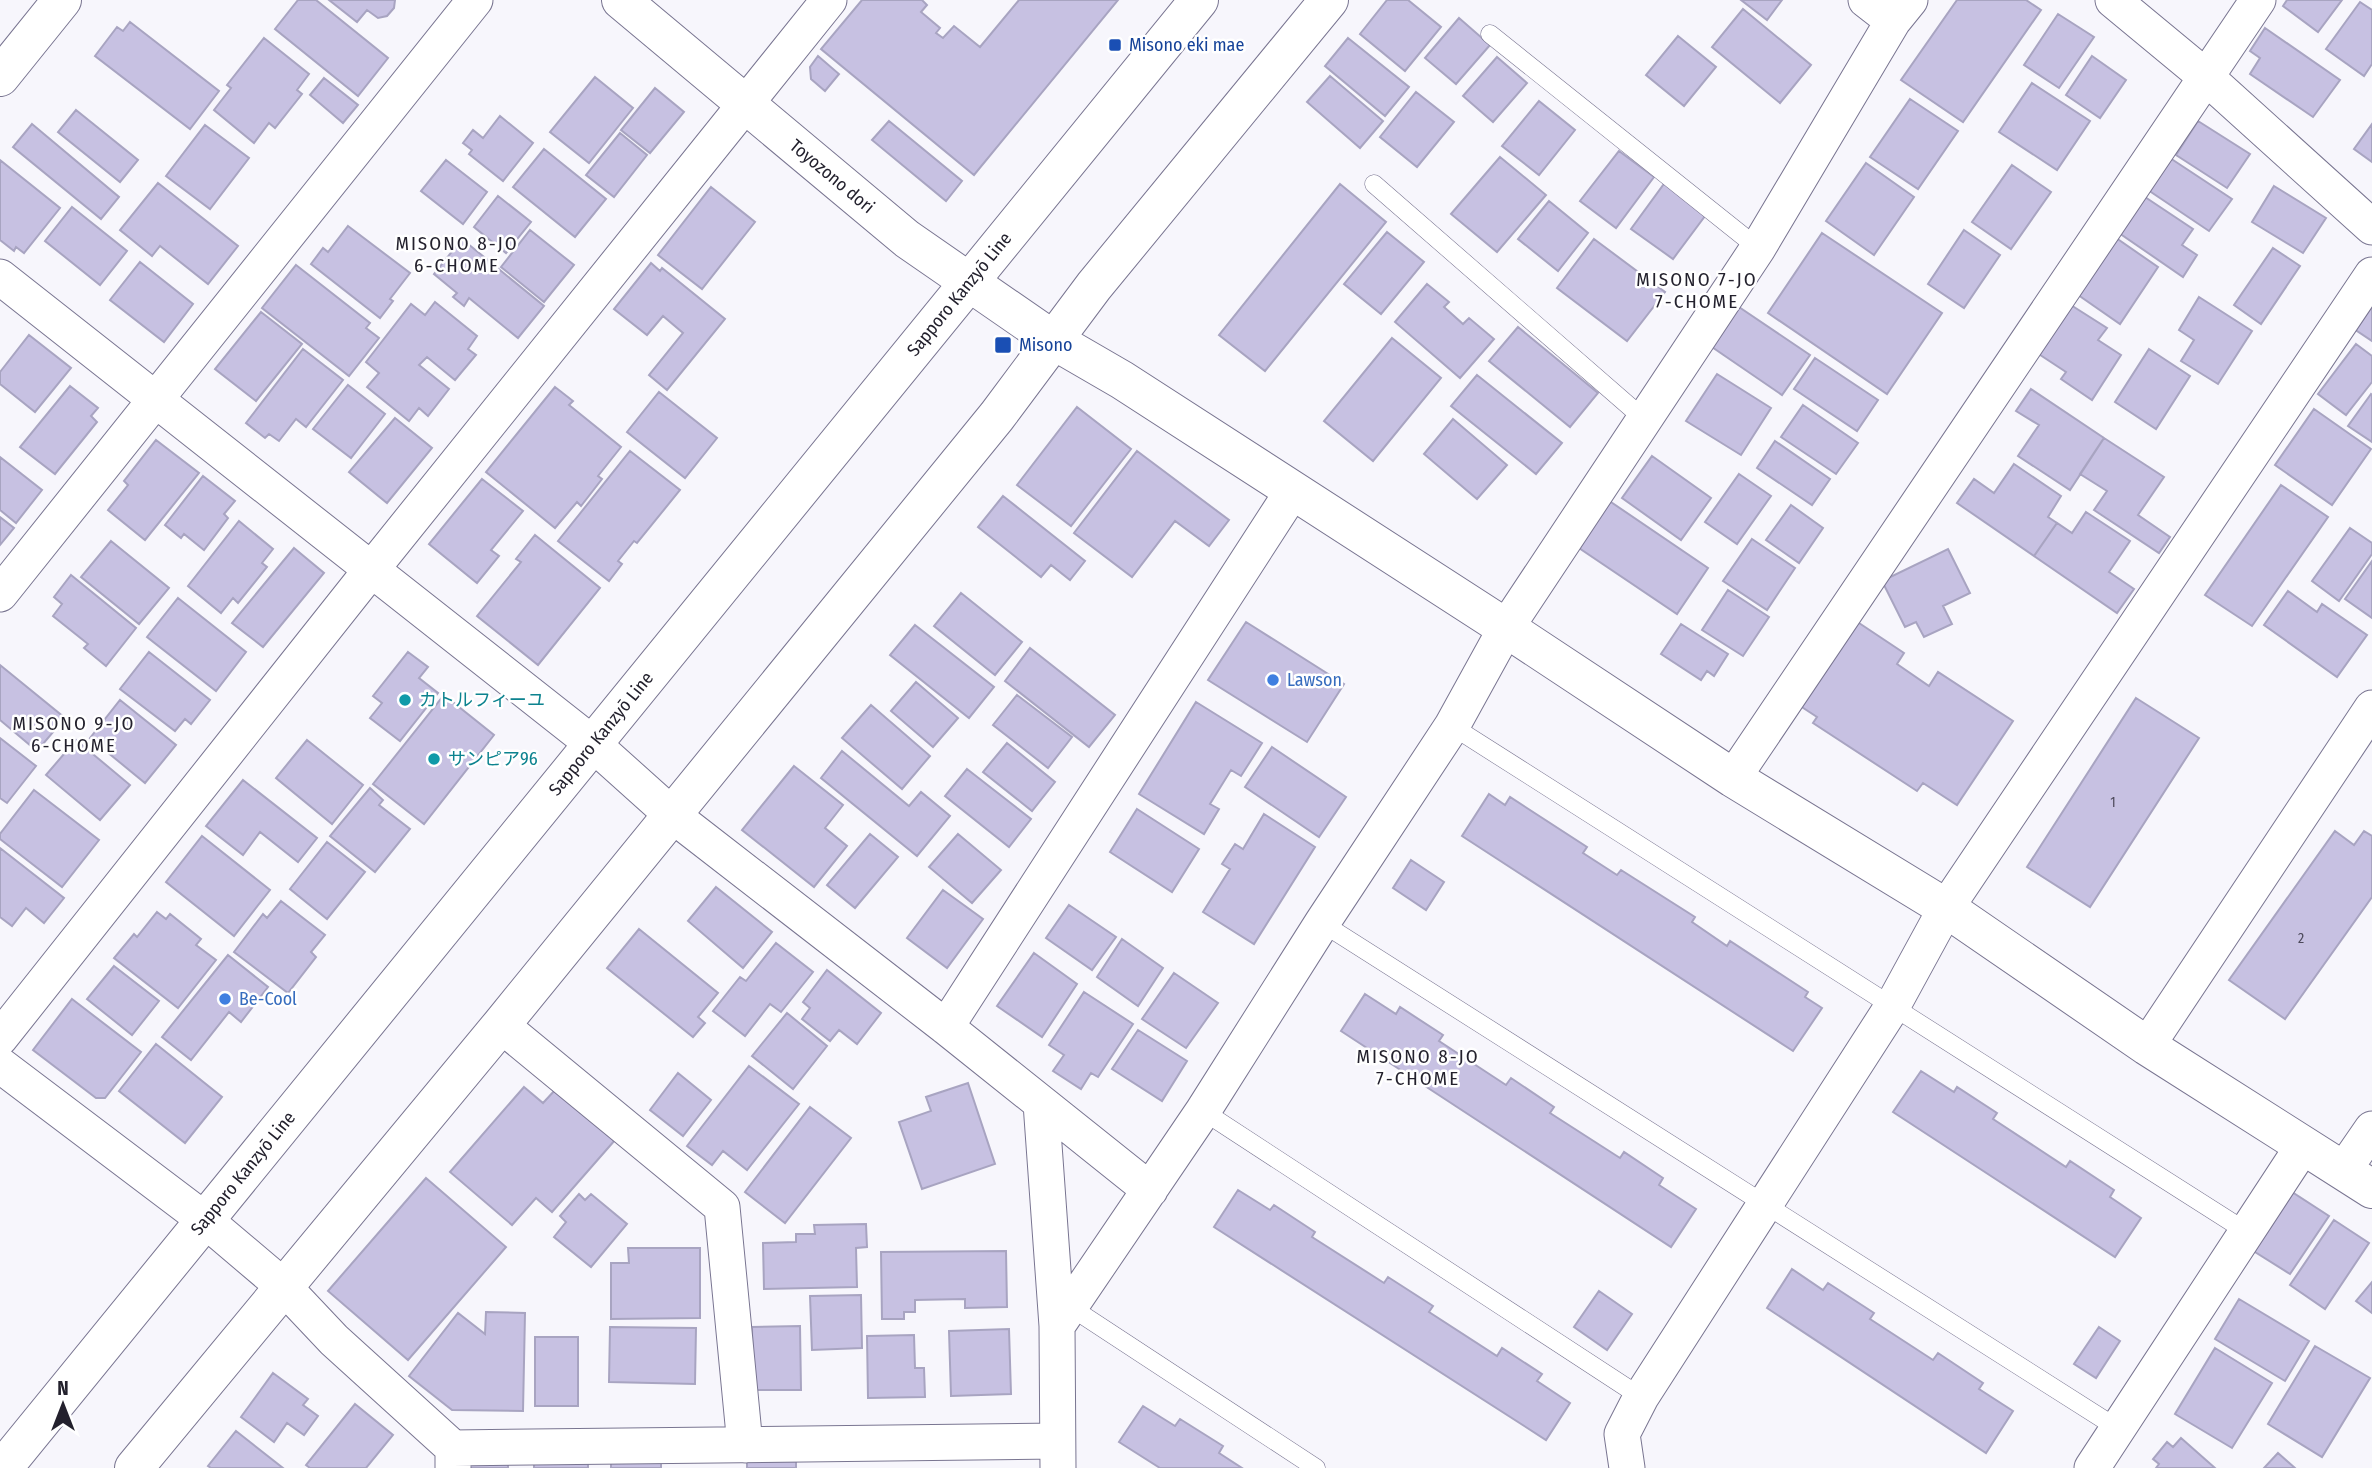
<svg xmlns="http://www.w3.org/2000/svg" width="2372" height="1468" font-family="'Fira Sans Condensed','Noto Sans JP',sans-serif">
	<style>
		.building { fill: #c7c1e2; stroke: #a8a4c1; stroke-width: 2 }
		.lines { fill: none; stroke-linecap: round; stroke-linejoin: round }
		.service-casing { stroke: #797591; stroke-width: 19 }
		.minor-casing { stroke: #797591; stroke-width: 37 }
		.tertiary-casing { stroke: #797591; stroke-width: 40 }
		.primary-casing { stroke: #797591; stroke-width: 40 }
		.service { stroke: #fff; stroke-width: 18 }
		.minor { stroke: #fff; stroke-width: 35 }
		.tertiary { stroke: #fff; stroke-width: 38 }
		.primary { stroke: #fff; stroke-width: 38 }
		.transit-dot { fill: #1a4fb4; stroke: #fff; stroke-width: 2.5 }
		.shop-dot { fill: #3f7fe0; stroke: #fff; stroke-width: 2.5 }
		.culture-dot { fill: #0f9aa8; stroke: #fff; stroke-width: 2.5 }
		.labels { text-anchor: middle; stroke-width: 5; stroke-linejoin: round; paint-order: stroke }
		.number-label { font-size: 14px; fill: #4c495a }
		.transit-label { font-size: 18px; fill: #164399; stroke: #fff; text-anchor: start }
		.street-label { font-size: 18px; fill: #23212d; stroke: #fff }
		.shop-label { font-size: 18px; fill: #366cbe; stroke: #fff; text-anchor: start }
		.culture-label { font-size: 18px; fill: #0d838f; stroke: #fff; text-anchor: start }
		.neighbourhood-label { font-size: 19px; letter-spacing: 2px; fill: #23212d; stroke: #fff }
	</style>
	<rect width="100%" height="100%" fill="#f7f6fc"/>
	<!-- building -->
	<path class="building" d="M298,0h18l72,58 -30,38 -83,-67z
		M329,0h66l-1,8 -7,8 -9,2 -11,-8 -10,12z
		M862,0h60l5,5 -6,7 19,16 -4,5 7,5 11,-12 26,21 39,-47h99l-144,175 -153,-126z
		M1387,0h21l33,27 -36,44 -45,-37z
		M1741,0h41l-15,20z
		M1957,0h69l15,10 -78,112 -62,-42z
		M2287,0h55l-24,32 -35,-26z
		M2360,2l12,8v54l-8,12 -38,-27z
		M1743,9l68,56 -31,38 -68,-56z
		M2058,14l36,23 -35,51 -35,-23z
		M1459,18l31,27 -34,39 -31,-26z
		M130,22l89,69 -29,38 -95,-73 22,-29 6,4z
		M2265,28l75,52 -27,37 -63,-43 10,-16 -10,-7z
		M1678,36l38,31 -32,39 -38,-31z
		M264,38l45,36 -12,16 5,4 -27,34 -6,-5 -15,20 -40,-33 17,-22 -4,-3z
		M1348,38l61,49 -24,29 -60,-50z
		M818,56l21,18 -14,17 -14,-12 -1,-12z
		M2092,56l34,24 -26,38 -34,-23z
		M1497,57l30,26 -34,39 -30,-26z
		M1330,76l53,45 -23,27 -53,-46z
		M595,77l38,31 -44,55 -39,-31z
		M324,78l34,27 -15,18 -33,-28z
		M2032,83l58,38 -33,49 -58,-38z
		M655,88l29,24 -34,41 -29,-23z
		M1416,92l38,30 -37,45 -37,-30z
		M1910,99l48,32 -40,58 -48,-32z
		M1539,101l36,29 -36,45 -37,-29z
		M76,110l62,50 -18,22 -62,-50z
		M500,116l33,27 -30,38 -34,-27 3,-4 -9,-7 10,-13 10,8z
		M889,121l73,60 -16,20 -74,-61z
		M2198,121l52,33 -23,34 -51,-33z
		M32,124l87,73 -18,22 -88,-72z
		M2372,124v38l-18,-13z
		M205,125l44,33 -39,51 -44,-33z
		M620,133l27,22 -33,42 -28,-22z
		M544,149l62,50 -31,38 -62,-50z
		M1619,151l35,26 -38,51 -36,-27z
		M1500,157l46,38 -49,57 -46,-38z
		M2170,158l62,41 -23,32 -61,-41z
		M0,160l60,48 -36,45 -8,-6 -2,4 -14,-11z
		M446,160l41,32 -24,32 -42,-33z
		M1866,163l48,34 -40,58 -48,-34z
		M2012,165l39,27 -40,57 -39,-27z
		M1669,177l42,31 -38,51 -42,-30z
		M158,183l80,63 -30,38 -48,-38 -8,10 -32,-26z
		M1340,184l46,38 -121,149 -46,-36z
		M2274,186l52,32 -23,35 -51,-31z
		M711,187l44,35 -53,67 -44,-34z
		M498,196l33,26 -25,31 -32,-26z
		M2145,197l48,32 -11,16 15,10 -14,22 -64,-44z
		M1549,201l39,32 -30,38 -40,-32z
		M72,207l55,44 -27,34 -55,-44z
		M348,226l62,47 -20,26 3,2 -13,17 -69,-54 12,-16 5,4z
		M530,230l44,35 -30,37 -43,-35z
		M1964,230l36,25 -36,53 -36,-24z
		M1387,232l37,30 -43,52 -37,-30z
		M1822,233l120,80 -55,81 -119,-81z
		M2109,233l49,34 -38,57 -49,-34z
		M462,239l82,67 -26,32 -49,-40 -5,8 -11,-9 4,-4 -23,-19z
		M1594,239l71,53 -38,49 -70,-53z
		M2273,248l27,18 -39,58 -27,-19z
		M140,262l53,42 -29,38 -54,-42z
		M651,263l9,8 2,-3 63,51 -58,71 -18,-15 34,-42 -20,-17 -16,19 -33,-26z
		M296,265l74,58 -4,5 13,10 -30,38 -87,-68z
		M1427,284l22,18 -5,5 19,17 6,-6 25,21 -34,39 -65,-56z
		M2199,297l53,34 -34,53 -37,-23 13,-21 -15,-10z
		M2063,300l44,28 -9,12 23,15 -29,45 -31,-21 5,-7 -35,-23z
		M435,302l42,34 -9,13 8,6 -21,25 -28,-23 -8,8 30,24 -21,27 -9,-8 -10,13 -42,-34 12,-14 -13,-11 45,-58 14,11z
		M2372,304v37l-18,-12z
		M1736,305l74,50 -28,40 -73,-50z
		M261,312l41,32 -46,57 -41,-32z
		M1518,327l80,66 -28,34 -81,-66z
		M29,335l42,33 -36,44 -35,-28v-12z
		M1392,338l49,40 -68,83 -49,-40z
		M2356,344l16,12v26l-26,33 -28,-21z
		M303,349l40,31 -37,47 -10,-8 -17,22 -10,-7 -4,4 -19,-15z
		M2149,349l41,27 -34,53 -41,-27z
		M1815,358l63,42 -21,31 -63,-42z
		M1717,374l54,34 -30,47 -55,-34z
		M1477,375l85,68 -26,31 -85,-68z
		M348,385l37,29 -34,44 -38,-29z
		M70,386l28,22 -7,8 6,6 -42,52 -35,-27z
		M555,387l18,14 -4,4 52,42 -23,29 4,3 -21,27 -4,-4 -22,26 -69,-56z
		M2031,389l73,49 -34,52 -52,-34 21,-31 -23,-14z
		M659,392l58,46 -32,40 -58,-46z
		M2371,394l1,1v47l-24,-16z
		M1803,405l55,38 -22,31 -55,-37z
		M1077,407l54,42 -60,77 -54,-41z
		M2314,409l57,40 -39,56 -57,-40z
		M395,418l37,30 -45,55 -38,-31z
		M1453,419l54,46 -30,34 -53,-45z
		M2104,438l60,39 -26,38 32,22 -11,16 -65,-43 13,-19 -27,-17z
		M156,440l43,33 -54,67 -37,-30 20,-25 -4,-4z
		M1775,441l55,38 -18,26 -55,-37z
		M630,451l50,39 -43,53 -3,-2 -16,20 4,3 -13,17 -51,-40z
		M1137,451l92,69 -20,26 -34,-25 -43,56 -58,-44z
		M1652,456l59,42 -30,42 -59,-42z
		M0,457l42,33 -26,33 -16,-13z
		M2014,464l47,32 -13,21 9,6 -23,33 -77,-53 17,-24 20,14z
		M1739,474l32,22 -34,48 -32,-22z
		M203,476l32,25 -11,13 4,4 -24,32 -20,-16 -3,4 -16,-13z
		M482,479l41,32 -32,39 8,6 -22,27 -48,-39z
		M2281,485l47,32 -76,109 -47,-31z
		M1003,496l82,65 -15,19 -19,-15 -10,12 -63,-50z
		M1605,498l103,70 -31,46 -104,-70z
		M1791,505l32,23 -24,35 -33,-23z
		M2086,512l44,29 -21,31 25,17 -17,24 -83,-57 23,-33 15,10z
		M0,517l14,11 -14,17z
		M239,521l34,28 -11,14 5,4 -29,36 -5,-5 -12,15 -33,-27z
		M2350,528l22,15v11l-33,47 -27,-20z
		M535,535l65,53 -62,77 -61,-49 44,-54 -5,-3z
		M1752,539l43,29 -28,42 -44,-29z
		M111,541l58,47 -30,36 -58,-47z
		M294,548l30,25 -61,74 -31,-24z
		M1948,549l22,44 -27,13 9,18 -28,13 -8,-15 -11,5 -23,-46z
		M2372,561v57l-27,-19z
		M71,575l65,53 -30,38 -22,-18 4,-4 -35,-28 9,-12 -8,-7z
		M1728,590l41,27 -26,39 -41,-26z
		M2288,591l29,21 5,-8 45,31 -30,42 -73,-52z
		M961,593l61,49 -27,33 -61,-49z
		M178,598l68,54 -30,39 -69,-54z
		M1844,613l60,40 -7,11 32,22 9,-14 75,49 -56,84 -34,-22 -6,8 -104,-68 4,-6 -29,-19z
		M1246,622l98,62 -37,58 -99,-62z
		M1681,624l47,30 -14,22 -7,-5 -6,9 -40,-26z
		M915,625l79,62 -25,31 -79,-63z
		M1030,648l85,67 -26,32 -84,-66z
		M149,652l61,48 -19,24 -6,-5 -10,12 -55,-42z
		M408,652l20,15 -9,11 19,15 -38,48 -30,-23 12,-15 -9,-7z
		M0,665l65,53 -28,33 -37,-31z
		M916,682l42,36 -25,29 -42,-36z
		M444,695l50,40 -70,89 -51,-40z
		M1017,695l55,42 -24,31 -55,-43z
		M2136,698l63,40 -109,169 -63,-40z
		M120,700l56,45 -31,38 -55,-45z
		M1196,702l66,41 -21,33 -10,-6 -21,34 9,5 -15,25 -65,-40z
		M871,705l59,51 -28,33 -60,-51z
		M0,738l36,28 -29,37 -7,-5z
		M76,740l54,45 -30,35 -54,-45z
		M307,740l56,45 -31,39 -56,-46z
		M1007,743l48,39 -23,29 -49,-39z
		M1272,747l74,50 -27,40 -74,-50z
		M842,751l67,55 12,-14 29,24 -33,40 -96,-78z
		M794,766l49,39 -18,23 22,18 -33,41 -72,-57z
		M967,769l64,50 -22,28 -64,-51z
		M243,780l74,58 -19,24 -38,-30 -17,23 -37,-29z
		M370,788l13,12 -4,5 31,24 -35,43 -45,-36z
		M34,790l65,50 -37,47 -62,-48v-5z
		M1489,794l16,11 5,-8 77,50 -4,6 34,22 4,-5 74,47 -3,5 35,24 3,-5 78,51 -3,5 17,11 -29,43 -331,-215z
		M1137,809l62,40 -27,43 -62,-40z
		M1264,814l51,33 -61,97 -51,-32 27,-43 -8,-5 13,-20 8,5z
		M2335,831l19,14 10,-14 8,5v61l-87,122 -56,-39z
		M870,834l28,23 -43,51 -28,-23z
		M958,834l43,36 -29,33 -43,-36z
		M202,836l68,54 -36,46 -68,-54z
		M327,842l38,30 -38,47 -37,-30z
		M0,848l64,50 -20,25 -18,-15 -14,18 -12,-9z
		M1411,860l33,22 -18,28 -33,-22z
		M716,887l56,45 -29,36 -55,-47z
		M943,890l40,29 -36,49 -40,-30z
		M281,901l44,34 -14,17 5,5 -28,36 -54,-41 29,-38 4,4z
		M1069,905l47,32 -24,33 -46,-32z
		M157,912l9,7 4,-5 31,25 -5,6 20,15 -38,48 -64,-50 20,-24 3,3z
		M639,929l79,64 -20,24 7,6 -12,14 -86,-69z
		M1122,939l41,29 -25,38 -41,-29z
		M776,943l37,29 -32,40 -11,-8 -25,32 -32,-25 27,-34 6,4z
		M1034,953l43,31 -35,53 -45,-31z
		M228,955l40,32 -27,35 -12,-10 -38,48 -29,-23z
		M114,966l45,35 -27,34 -45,-36z
		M827,970l54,43 -24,31 -18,-14 -9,11 -28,-22 8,-11 -7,-6z
		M1174,973l44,30 -32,45 -44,-29z
		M1084,992l49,32 -35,53 -7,-4 -10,16 -28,-18 11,-16 -15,-10z
		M1365,994l31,20 4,-7 43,28 -4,6 67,44 5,-7 43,29 -4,6 70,45 4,-6 39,26 -4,7 37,24 -25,38 -330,-216z
		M72,999l69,53 -36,46h-9l-63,-48z
		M787,1013l40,33 -34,43 -41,-33z
		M1138,1030l49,31 -25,40 -50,-32z
		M156,1044l66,53 -37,46 -66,-52z
		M749,1066l50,38 -52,66 -24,-19 -11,14 -25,-19z
		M1921,1071l33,21 3,-5 40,26 -4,6 73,48 4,-6 44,29 -4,7 31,21 -26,39 -222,-145z
		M678,1073l33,27 -28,36 -33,-26z
		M968,1083l27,81 -73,25 -23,-67 32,-11 -5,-14z
		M524,1087l19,16 13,-14 59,51 -63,72 -16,-14 -24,27 -62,-53z
		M810,1107l41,31 -66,85 -40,-31z
		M426,1178l80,69 -98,113 -80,-69z
		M2286,1188l43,28 -39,58 -43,-27z
		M1238,1190l32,20 4,-5 41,27 -3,5 72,46 4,-6 45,29 -4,6 68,44 5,-8 40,26 -5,7 33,22 -24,37 -332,-213z
		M579,1194l6,6 6,-6 36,30 -36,43 -37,-30 12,-15 -6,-6z
		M2334,1220l35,23 -44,66 -35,-24z
		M866,1224l1,23 -11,1 1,39 -93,2 -1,-46 33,-1v-8h19l-1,-9z
		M628,1248h72v70l-89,1v-56h18z
		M1006,1251l1,56 -42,1v-9l-50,1v12h-11v7h-22l-1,-67z
		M1792,1269l31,21 5,-7 46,30 -4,6 63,41 5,-7 45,30 -4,6 34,22 -27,42 -219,-145z
		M2372,1282v31l-16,-12z
		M1599,1291l33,23 -25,36 -33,-23z
		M861,1295l1,53 -50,2 -2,-54z
		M2239,1299l70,42 -24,40 -70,-42z
		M486,1312l39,1 -2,98 -71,-1 -43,-34 49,-63 27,21z
		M800,1326l1,64h-48l-1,-63z
		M610,1327l86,1 -1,56 -86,-2z
		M2099,1327l21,14 -24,37 -22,-14z
		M1009,1329l2,65 -60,2 -2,-65z
		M914,1335l1,33h9l1,29 -57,1 -1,-62z
		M535,1337h43v69h-43z
		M2315,1346l55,32 -48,79 -54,-33z
		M2215,1348l57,35 -40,65 -57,-34z
		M273,1373l35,26 -5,6 15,11 -14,19 -17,-12 -13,19 -33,-25z
		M355,1404l38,31 -27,33h-56l-4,-3z
		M1143,1406l32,20 5,-7 43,27 -4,7 23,15h-82l-41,-26z
		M236,1431l47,37h-72l-3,-2z
		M2181,1438l34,30h-59l3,-4 -6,-5 14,-17 6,5z
		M2278,1453l17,15h-31z
		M661,1456v12h-50v-11z
		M508,1460v8h-41v-7z
		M534,1460h54v8h-54z
		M796,1461v7h-49v-6z"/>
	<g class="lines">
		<defs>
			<path id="service" d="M1490,34l268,214
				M1374,184l270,235
				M1452,726l795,506
				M1322,923l795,505
				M1203,1111l438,286
				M1072,1308l244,160"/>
			<path id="minor" d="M1866,0l27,21
				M2113,0l93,77 166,150
				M0,277l593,467 78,70 275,213 204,163
				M0,594l475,-594
				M1733,778l525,-778
				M501,1025l221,182 23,238
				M946,1027l346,-535
				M0,1038l371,-468 458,-570
				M2147,1046l225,-338
				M0,1065l205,155 78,66 51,54 119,108v20
				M1041,1103l16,223 1,142
				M2343,1171l29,-42
				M1057,1326l146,-215 119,-188 130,-197 54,-98 252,-380 135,-227 17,-21
				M453,1448l604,-7
				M1627,1468l-5,-34 19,-37 251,-390 54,-99 426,-633
				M2092,1468l211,-322"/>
			<g id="tertiary">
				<path id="s1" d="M621,0l286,239 146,101 69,40 384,248 227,150 213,130 201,138 225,143"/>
				<path d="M0,77l62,-77"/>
			</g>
			<g id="primary">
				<path id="s2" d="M3,1468l1196,-1468"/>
				<path d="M134,1468l367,-443 496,-609 97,-130 235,-286"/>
			</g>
		</defs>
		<!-- service casing -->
		<use href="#service" class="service-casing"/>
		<!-- minor casing -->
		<use href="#minor" class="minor-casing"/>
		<!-- tertiary casing -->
		<use href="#tertiary" class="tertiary-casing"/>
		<!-- primary casing -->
		<use href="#primary" class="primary-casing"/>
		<!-- service -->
		<use href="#service" class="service"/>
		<!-- minor -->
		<use href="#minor" class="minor"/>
		<!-- tertiary -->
		<use href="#tertiary" class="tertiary"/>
		<!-- primary -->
		<use href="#primary" class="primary"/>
	</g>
	<!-- markers -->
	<g class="transit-dot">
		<rect x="1108" y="38" width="14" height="14" rx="3.5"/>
		<rect x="994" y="336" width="18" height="18" rx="3.5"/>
	</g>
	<g class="shop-dot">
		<circle cx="1273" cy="680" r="7"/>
		<circle cx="225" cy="999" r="7"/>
	</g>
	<g class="culture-dot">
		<circle cx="405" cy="700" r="7"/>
		<circle cx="434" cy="759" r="7"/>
	</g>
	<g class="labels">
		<!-- number labels -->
		<g class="number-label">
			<text x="2113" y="807">1</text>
			<text x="2301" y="943">2</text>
		</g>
		<!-- transit labels -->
		<g class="transit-label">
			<text x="1129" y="51">Misono eki mae</text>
			<text x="1019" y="351">Misono</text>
		</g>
		<!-- street labels -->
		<g class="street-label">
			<text dy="6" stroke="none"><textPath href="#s1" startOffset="275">Toyozono dori</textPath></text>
			<text dy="6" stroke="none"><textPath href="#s2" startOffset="1514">Sapporo Kanzyō Line</textPath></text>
			<text dy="6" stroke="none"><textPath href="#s2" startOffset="947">Sapporo Kanzyō Line</textPath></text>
			<text dy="6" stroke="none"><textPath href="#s2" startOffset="380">Sapporo Kanzyō Line</textPath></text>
		</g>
		<!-- shop labels -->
		<g class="shop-label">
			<text x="1287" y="686">Lawson</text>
			<text x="239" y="1005">Be-Cool</text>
		</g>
		<!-- culture labels -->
		<g class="culture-label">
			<text x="419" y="706">カトルフィーユ</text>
			<text x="448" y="765">サンピア96</text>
		</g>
		<!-- neighbourhood labels -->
		<g class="neighbourhood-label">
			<text x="457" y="250">MISONO 8-JO<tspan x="457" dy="22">6-CHOME</tspan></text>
			<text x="1697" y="286">MISONO 7-JO<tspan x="1697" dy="22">7-CHOME</tspan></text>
			<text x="74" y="730">MISONO 9-JO<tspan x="74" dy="22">6-CHOME</tspan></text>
			<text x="1418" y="1063">MISONO 8-JO<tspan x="1418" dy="22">7-CHOME</tspan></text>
		</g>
	</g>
	<!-- north arrow -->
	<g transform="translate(63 1405)" stroke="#ffffff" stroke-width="5" paint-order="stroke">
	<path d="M0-5L12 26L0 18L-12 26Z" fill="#23212d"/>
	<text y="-10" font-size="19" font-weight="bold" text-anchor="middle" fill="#23212d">N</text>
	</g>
</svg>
